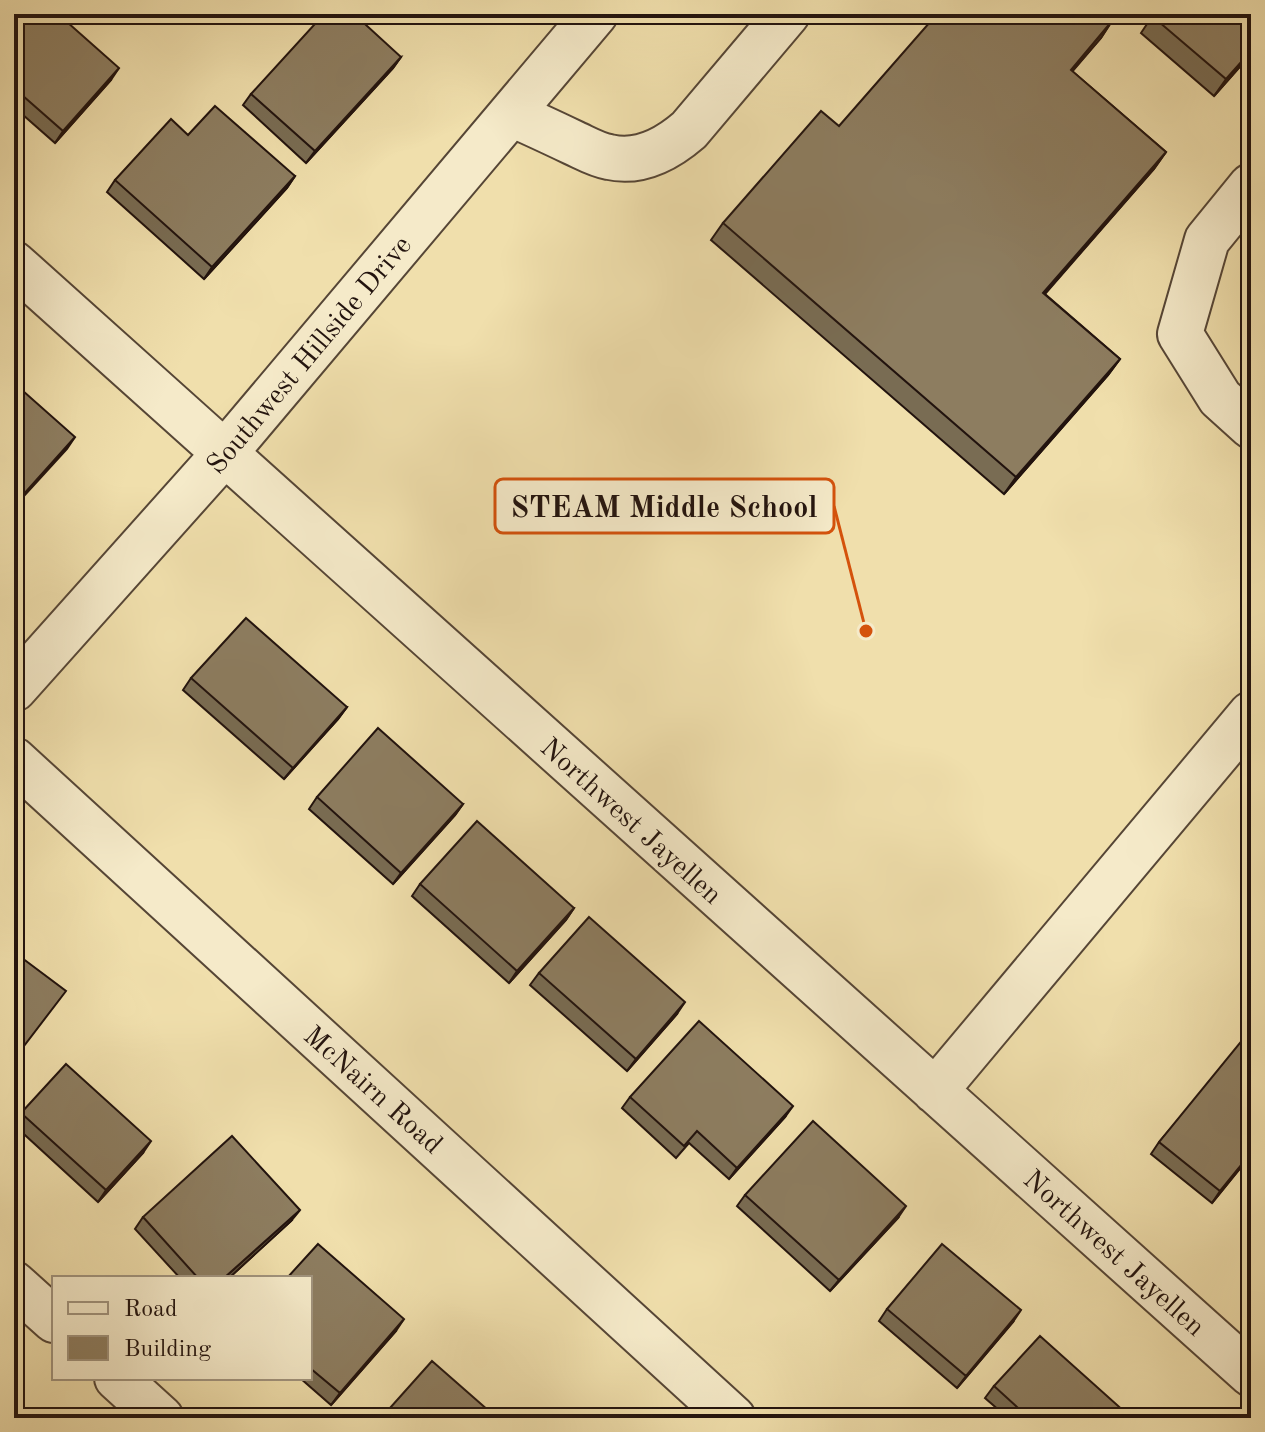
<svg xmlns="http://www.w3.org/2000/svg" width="1265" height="1432" font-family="'Old Standard TT',serif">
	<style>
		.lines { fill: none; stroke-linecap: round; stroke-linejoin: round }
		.minor-casing { stroke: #564636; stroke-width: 48 }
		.minor { stroke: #f5eac9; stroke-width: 44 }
		.wall { fill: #796c53; stroke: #22130e; stroke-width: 2 }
		.shaded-wall { fill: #635843; stroke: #22130e; stroke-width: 2 }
		.building { fill: #8d7d60; stroke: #22130e; stroke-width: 2 }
		.labels { text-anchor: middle; stroke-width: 8; stroke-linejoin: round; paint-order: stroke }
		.street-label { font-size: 28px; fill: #22130e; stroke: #f5eac9 }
		.leader { fill: none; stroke: #d4520c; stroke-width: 3 }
		.callout-dot { fill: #d4520c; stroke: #f5eac9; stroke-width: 3 }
		.callout { fill: #f5eac9; stroke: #d4520c; stroke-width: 3 }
		.callout-label { font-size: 30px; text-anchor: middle; font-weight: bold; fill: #22130e }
	</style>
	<rect width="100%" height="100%" fill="#f0dfac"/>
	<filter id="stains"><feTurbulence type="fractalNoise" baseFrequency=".0025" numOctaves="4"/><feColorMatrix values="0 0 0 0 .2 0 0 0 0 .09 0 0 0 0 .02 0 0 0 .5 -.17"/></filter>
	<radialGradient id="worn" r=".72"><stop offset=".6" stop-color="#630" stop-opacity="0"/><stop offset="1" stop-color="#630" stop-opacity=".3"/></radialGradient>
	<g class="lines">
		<defs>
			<path id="minor" d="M511,114c21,9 42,19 63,29 11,5 23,12 35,14 30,7 58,-8 80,-27l98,-116
				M1251,186l-44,54 -27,94 40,64 31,28
				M14,264l1237,1110
				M14,689l210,-235 371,-440
				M14,760l719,658
				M935,1091l316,-377
				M14,1284l40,36
				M117,1378l44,40"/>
		</defs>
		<!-- minor casing -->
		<use href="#minor" class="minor-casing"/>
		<!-- minor -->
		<use href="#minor" class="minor"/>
	</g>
	<!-- wall -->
	<path class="wall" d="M14,14l97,66 -56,63 -41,-36z
		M1146,14h105v40l-37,42 -73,-63 10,-15z
		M1112,21l-11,17 -29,33 94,81 -12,17 -109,125 75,65 -12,16 -104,119 -293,-254 12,-17 116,-97z
		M401,57l-8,11 -87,95 -63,-58 8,-11z
		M188,135l107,41 -8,12 -83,91 -97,-87 8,-12z
		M191,678l156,29 -9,12 -54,60 -101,-89z
		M317,797l146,7 -8,11 -62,69 -84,-75z
		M420,884l154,24 -8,12 -57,63 -97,-87z
		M539,973l138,41 -50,57 -97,-86z
		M1251,1035v120l-39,48 -61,-49 8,-12z
		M630,1097l155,20 -56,62 -40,-36 -13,15 -54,-50z
		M21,1113l122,40 -45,49 -84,-77v-2z
		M745,1195l153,23 -68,73 -93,-85z
		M143,1217l148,4 -62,57h-49l-45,-49z
		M310,1278l86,53 -65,74 -31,-27h10z
		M887,1309l126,13 -56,66 -78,-67z
		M994,1386l128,32h-114l-23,-20z"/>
	<!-- shaded-wall -->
	<path class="shaded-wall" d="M1112,21l-11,17 -42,49 12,-17z
		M1251,51v3l-37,42 12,-17z
		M401,57l-8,11 -87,95 9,-12z
		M119,68l-8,12 -56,63 8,-12z
		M1166,152l-12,17 -123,140 12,-16z
		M295,176l-8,12 -83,91 8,-12z
		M1120,359l-12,16 -104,119 12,-17z
		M75,437l-8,12 -53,58v-2z
		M347,707l-9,12 -54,60 9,-11z
		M463,804l-8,11 -62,69 8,-11z
		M574,908l-8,12 -57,63 8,-12z
		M685,1002l-8,12 -50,57 9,-12z
		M793,1106l-8,11 -56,62 8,-11z
		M151,1141l-8,12 -45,49 8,-12z
		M1251,1153v2l-39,48 8,-12z
		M906,1206l-8,12 -68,73 9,-11z
		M300,1210l-9,11 -62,57h-5z
		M1021,1310l-8,12 -56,66 9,-12z
		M404,1319l-8,12 -65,74 9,-12z"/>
	<!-- building -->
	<path class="building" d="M14,14h44l61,54 -56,63 -49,-43z
		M324,14h30l47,43 -86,94 -64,-57z
		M937,14h167l8,7 -41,49 95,82 -123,141 77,66 -104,118 -293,-254 98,-112 18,15z
		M1154,14h97v37l-25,28 -74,-63z
		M215,106l80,70 -83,91 -97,-87 56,-61 17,16z
		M14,383l61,54 -61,68z
		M246,618l101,89 -54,61 -102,-90z
		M378,728l85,76 -62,69 -84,-76z
		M477,821l97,87 -57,63 -97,-87z
		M589,917l96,85 -49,57 -97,-86z
		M14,952l52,39 -52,68z
		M699,1021l94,85 -56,62 -40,-37 -13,15 -54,-49z
		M1248,1033l3,2v118l-31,38 -61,-49z
		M66,1064l85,77 -45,49 -85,-77z
		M813,1121l93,85 -67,74 -94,-85z
		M232,1136l68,74 -76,68h-26l-55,-61z
		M318,1244l86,75 -64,74 -30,-25v-90h-23z
		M942,1244l79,66 -55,66 -79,-67z
		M1040,1336l86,77 -5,5h-92l-35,-32z
		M432,1361l65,57h-116z"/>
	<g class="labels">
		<!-- street labels -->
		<g class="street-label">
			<text transform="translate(308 354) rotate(-50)" y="10">Southwest Hillside Drive</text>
			<text transform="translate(632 820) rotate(42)" y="10">Northwest Jayellen</text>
			<text transform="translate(374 1089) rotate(42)" y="10">McNairn Road</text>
			<text transform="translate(1115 1252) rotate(42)" y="10">Northwest Jayellen</text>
		</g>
	</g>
	<!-- callouts -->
	<path class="leader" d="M866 631L834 506"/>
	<circle class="callout-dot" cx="866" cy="631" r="8"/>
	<rect class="callout" x="495" y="479" width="339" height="54" rx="8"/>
	<g class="callout-label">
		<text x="664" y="517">STEAM Middle School</text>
	</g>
	<!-- margin -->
	<rect width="1265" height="1432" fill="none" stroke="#f0dfac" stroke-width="48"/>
	<rect x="16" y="16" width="1233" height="1400" fill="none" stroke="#22130e" stroke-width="4"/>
	<rect x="24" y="24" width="1217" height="1384" fill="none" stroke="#22130e" stroke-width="2"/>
	<!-- legend -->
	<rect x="52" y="1276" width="260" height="104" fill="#f5eac9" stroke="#a1947e" stroke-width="2"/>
	<rect x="68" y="1302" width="40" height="12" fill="#f5eac9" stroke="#a1947e" stroke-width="2"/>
	<text x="124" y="1316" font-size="24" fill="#22130e">Road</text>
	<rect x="68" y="1336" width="40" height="24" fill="#8d7d60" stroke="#a1947e" stroke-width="2"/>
	<text x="124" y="1356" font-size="24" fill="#22130e">Building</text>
	<rect width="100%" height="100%" filter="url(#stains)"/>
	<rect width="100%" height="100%" fill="url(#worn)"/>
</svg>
